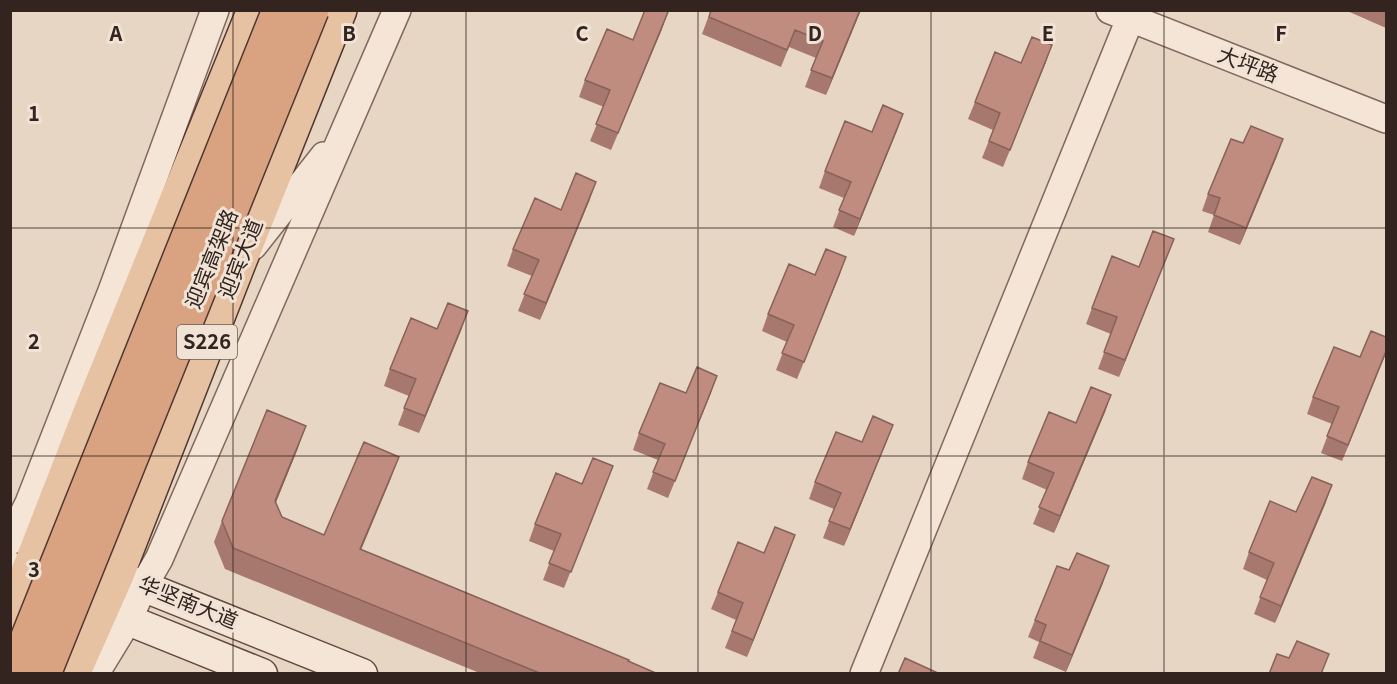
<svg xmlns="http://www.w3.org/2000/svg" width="1397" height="684" font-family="Georgia,'Noto Sans SC',serif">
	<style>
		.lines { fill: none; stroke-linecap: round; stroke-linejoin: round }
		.tertiary-casing { stroke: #81685d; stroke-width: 30 }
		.secondary-casing { stroke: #624a41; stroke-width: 33 }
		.primary-casing { stroke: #4f3831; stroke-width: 36 }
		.tertiary { stroke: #f4e5d7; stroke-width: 27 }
		.secondary { stroke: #f4e5d7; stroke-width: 30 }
		.primary { stroke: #e6c1a2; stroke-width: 33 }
		.trunk-bridge-casing { stroke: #4f3831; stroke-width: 36; stroke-linecap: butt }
		.trunk-bridge { stroke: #d9a382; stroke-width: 33 }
		.wall { fill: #a6786e }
		.shaded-wall { fill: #87625a }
		.building { fill: #c18c80; stroke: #87625a; stroke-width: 1.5 }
		.grid { fill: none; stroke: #33241f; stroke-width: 1.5; stroke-opacity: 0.55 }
		.labels { text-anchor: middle; stroke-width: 6; stroke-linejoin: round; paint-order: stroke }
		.shield { fill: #f0e2d4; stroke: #6c5d55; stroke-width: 1.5 }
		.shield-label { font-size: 20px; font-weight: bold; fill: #33241f }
		.street-label { font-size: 21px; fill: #33241f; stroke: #f0e2d4 }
		.grid-label { font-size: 20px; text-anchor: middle; font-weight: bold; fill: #33241f; stroke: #f0e2d4; stroke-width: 6; stroke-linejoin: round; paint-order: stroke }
	</style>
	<rect width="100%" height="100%" fill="#e8d6c5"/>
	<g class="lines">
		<defs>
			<path id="tertiary" d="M1110,10l276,109
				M253,246l71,-90
				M10,541l19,-38 83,-212 103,-281
				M95,674l33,-54 16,-35 15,-26 238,-549
				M864,674l266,-655"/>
			<path id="secondary" d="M10,533l352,141
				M10,567l118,53 134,54"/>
			<path id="primary" d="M10,618l81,-208 163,-400
				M73,674l44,-99 122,-312 101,-253"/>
		</defs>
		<!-- tertiary casing -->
		<use href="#tertiary" class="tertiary-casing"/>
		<!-- secondary casing -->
		<use href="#secondary" class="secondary-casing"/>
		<!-- primary casing -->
		<use href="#primary" class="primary-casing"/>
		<!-- tertiary -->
		<use href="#tertiary" class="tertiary"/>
		<!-- secondary -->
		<use href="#secondary" class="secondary"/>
		<!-- primary -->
		<use href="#primary" class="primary"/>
		<defs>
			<path id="trunk-bridge" d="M13,674l266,-664
				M44,674l268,-664"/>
		</defs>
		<!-- trunk-bridge casing -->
		<use href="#trunk-bridge" class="trunk-bridge-casing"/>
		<!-- trunk-bridge -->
		<use href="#trunk-bridge" class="trunk-bridge"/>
	</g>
	<!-- wall -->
	<path class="wall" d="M711,10h150l-35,85 -21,-8 11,-29 -27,-11 -8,20 -79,-33z
		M1345,10h41v18z
		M662,29l-51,121 -21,-9 14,-34 -25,-10 6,-17z
		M1046,62l-43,105 -21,-9 11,-28 -25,-11 7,-17z
		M903,114l-49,122 -21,-9 11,-29 -25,-10 6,-17z
		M1277,156l-37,89 -32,-13 6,-17 -12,-4 6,-17z
		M590,199l-50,121 -22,-9 14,-35 -25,-10 6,-17 48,-39z
		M1167,256l-48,121 -21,-8 13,-35 -25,-10 6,-16 47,-41z
		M840,274l-43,105 -21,-9 11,-28 -25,-11 6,-17 47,-39z
		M462,328l-43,105 -21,-8 11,-29 -25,-10 6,-17 47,-40z
		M1386,352l-44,109 -21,-8 11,-29 -25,-10 6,-17 47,-40z
		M686,393h25l-43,105 -21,-9 11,-29 -25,-10 6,-17z
		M1111,395l-6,17 -51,121 -21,-9 14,-34 -25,-11 6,-17 48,-39z
		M893,425l-49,121 -21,-8 11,-29 -25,-10 6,-17 47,-40z
		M298,448l-22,54 6,15 42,18 67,-57 -30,72 297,124h-176l-257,-105 -11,-27 8,-21z
		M613,466l-49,122 -21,-8 11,-29 -25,-10 6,-17 47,-40z
		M1326,502l-51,121 -21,-9 13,-34 -24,-11 6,-17z
		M795,535l-48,122 -22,-9 11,-28 -25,-11 7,-17 46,-39z
		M1069,570l34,13 -37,89 -33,-14 6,-16 -11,-5 7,-17z"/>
	<!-- shaded-wall -->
	<path class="shaded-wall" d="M860,10h1l-35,85 6,-17z
		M668,12l-6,17 -51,121 7,-17z
		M1052,45l-6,17 -43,105 7,-17z
		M903,114l-6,17 -43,105 6,-17z
		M1283,139l-6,17 -37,89 6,-17z
		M596,182l-6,17 -50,121 6,-17z
		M1174,239l-7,17 -48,121 6,-17z
		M846,257l-6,17 -43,105 7,-17z
		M468,311l-6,17 -43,105 6,-17z
		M1386,351l-1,5 -43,105 6,-16z
		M717,376l-6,17 -43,105 7,-17z
		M1111,395l-6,17 -51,121 6,-17z
		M893,425l-6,16 -43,105 6,-17z
		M306,426l-8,22 -30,74 7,-21z
		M399,457l-8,21 -39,93 8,-22z
		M1332,485l-6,17 -51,121 6,-17z
		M795,535l-6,17 -42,105 6,-17z
		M1109,566l-6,17 -37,89 6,-17z"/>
	<!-- building -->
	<path class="building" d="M645,10h19l4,2 -50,121 -22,-9 14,-34 -25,-10 22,-51 26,11z
		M711,10h149l-28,68 -21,-8 12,-29 -28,-11 -8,20 -78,-33z
		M1032,37l20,8 -42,105 -21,-9 11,-28 -25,-11 20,-50 26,11z
		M883,105l20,9 -43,105 -21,-9 12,-28 -26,-11 20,-50 27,11z
		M1251,126l32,13 -37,89 -32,-13 6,-17 -12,-4 23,-55 12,4z
		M576,173l20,9 -50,121 -22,-9 15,-34 -26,-11 22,-51 26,12z
		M1153,231l21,8 -49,121 -21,-8 13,-35 -25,-9 20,-52 27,11z
		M826,249l20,8 -42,105 -22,-9 12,-28 -26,-11 21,-50 26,11z
		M448,303l20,8 -43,105 -21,-8 12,-29 -26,-10 21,-51 26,11z
		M1371,331l15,6v14l-38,94 -21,-9 12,-29 -26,-10 21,-50 26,10z
		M697,367l20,9 -42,105 -22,-9 12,-28 -26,-11 21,-50 26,10z
		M1091,387l20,8 -51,121 -21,-9 15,-34 -26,-11 21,-50 27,11z
		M267,410l39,16 -31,75 7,16 42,18 40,-93 35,15 -39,92 269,111 -1,1 30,13h-116l-309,-126 -11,-27z
		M873,416l20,9 -43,104 -21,-8 12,-28 -26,-11 21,-50 26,10z
		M593,458l20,8 -42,106 -22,-9 12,-29 -26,-10 21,-51 26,11z
		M1312,477l20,8 -51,121 -21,-9 14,-34 -25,-11 21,-51 26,11z
		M775,527l20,8 -42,105 -21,-9 11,-28 -25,-11 20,-50 26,11z
		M1077,553l32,13 -37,89 -32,-14 6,-16 -11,-5 22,-54 12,4z
		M1297,641l32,13 -8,20h-52l8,-20 12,4z
		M905,658l35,16h-42z"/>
	<!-- grid -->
	<path class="grid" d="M233,10v664M466,10v664M698,10v664M931,10v664M1164,10v664M10,228h1376M10,456h1376"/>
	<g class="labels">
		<!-- shield labels -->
		<rect class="shield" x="177" y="325" width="60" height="34" rx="4.5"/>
		<g class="shield-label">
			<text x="207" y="349">S226</text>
		</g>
		<!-- street labels -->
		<g class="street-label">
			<text transform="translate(1248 65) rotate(21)" y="7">大坪路</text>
			<text transform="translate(212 259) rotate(-68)" y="7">迎宾高架路</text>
			<text transform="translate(241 259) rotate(-68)" y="7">迎宾大道</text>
			<text transform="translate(188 603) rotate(22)" y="7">华坚南大道</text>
		</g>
	</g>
	<g class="grid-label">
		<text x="116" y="41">A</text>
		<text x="349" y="41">B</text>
		<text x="582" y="41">C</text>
		<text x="815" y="41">D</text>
		<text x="1048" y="41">E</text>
		<text x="1281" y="41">F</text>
		<text x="34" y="121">1</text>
		<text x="34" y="349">2</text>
		<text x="34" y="577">3</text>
	</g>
	<!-- border -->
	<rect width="1397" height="684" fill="none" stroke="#33241f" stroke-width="24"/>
</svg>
